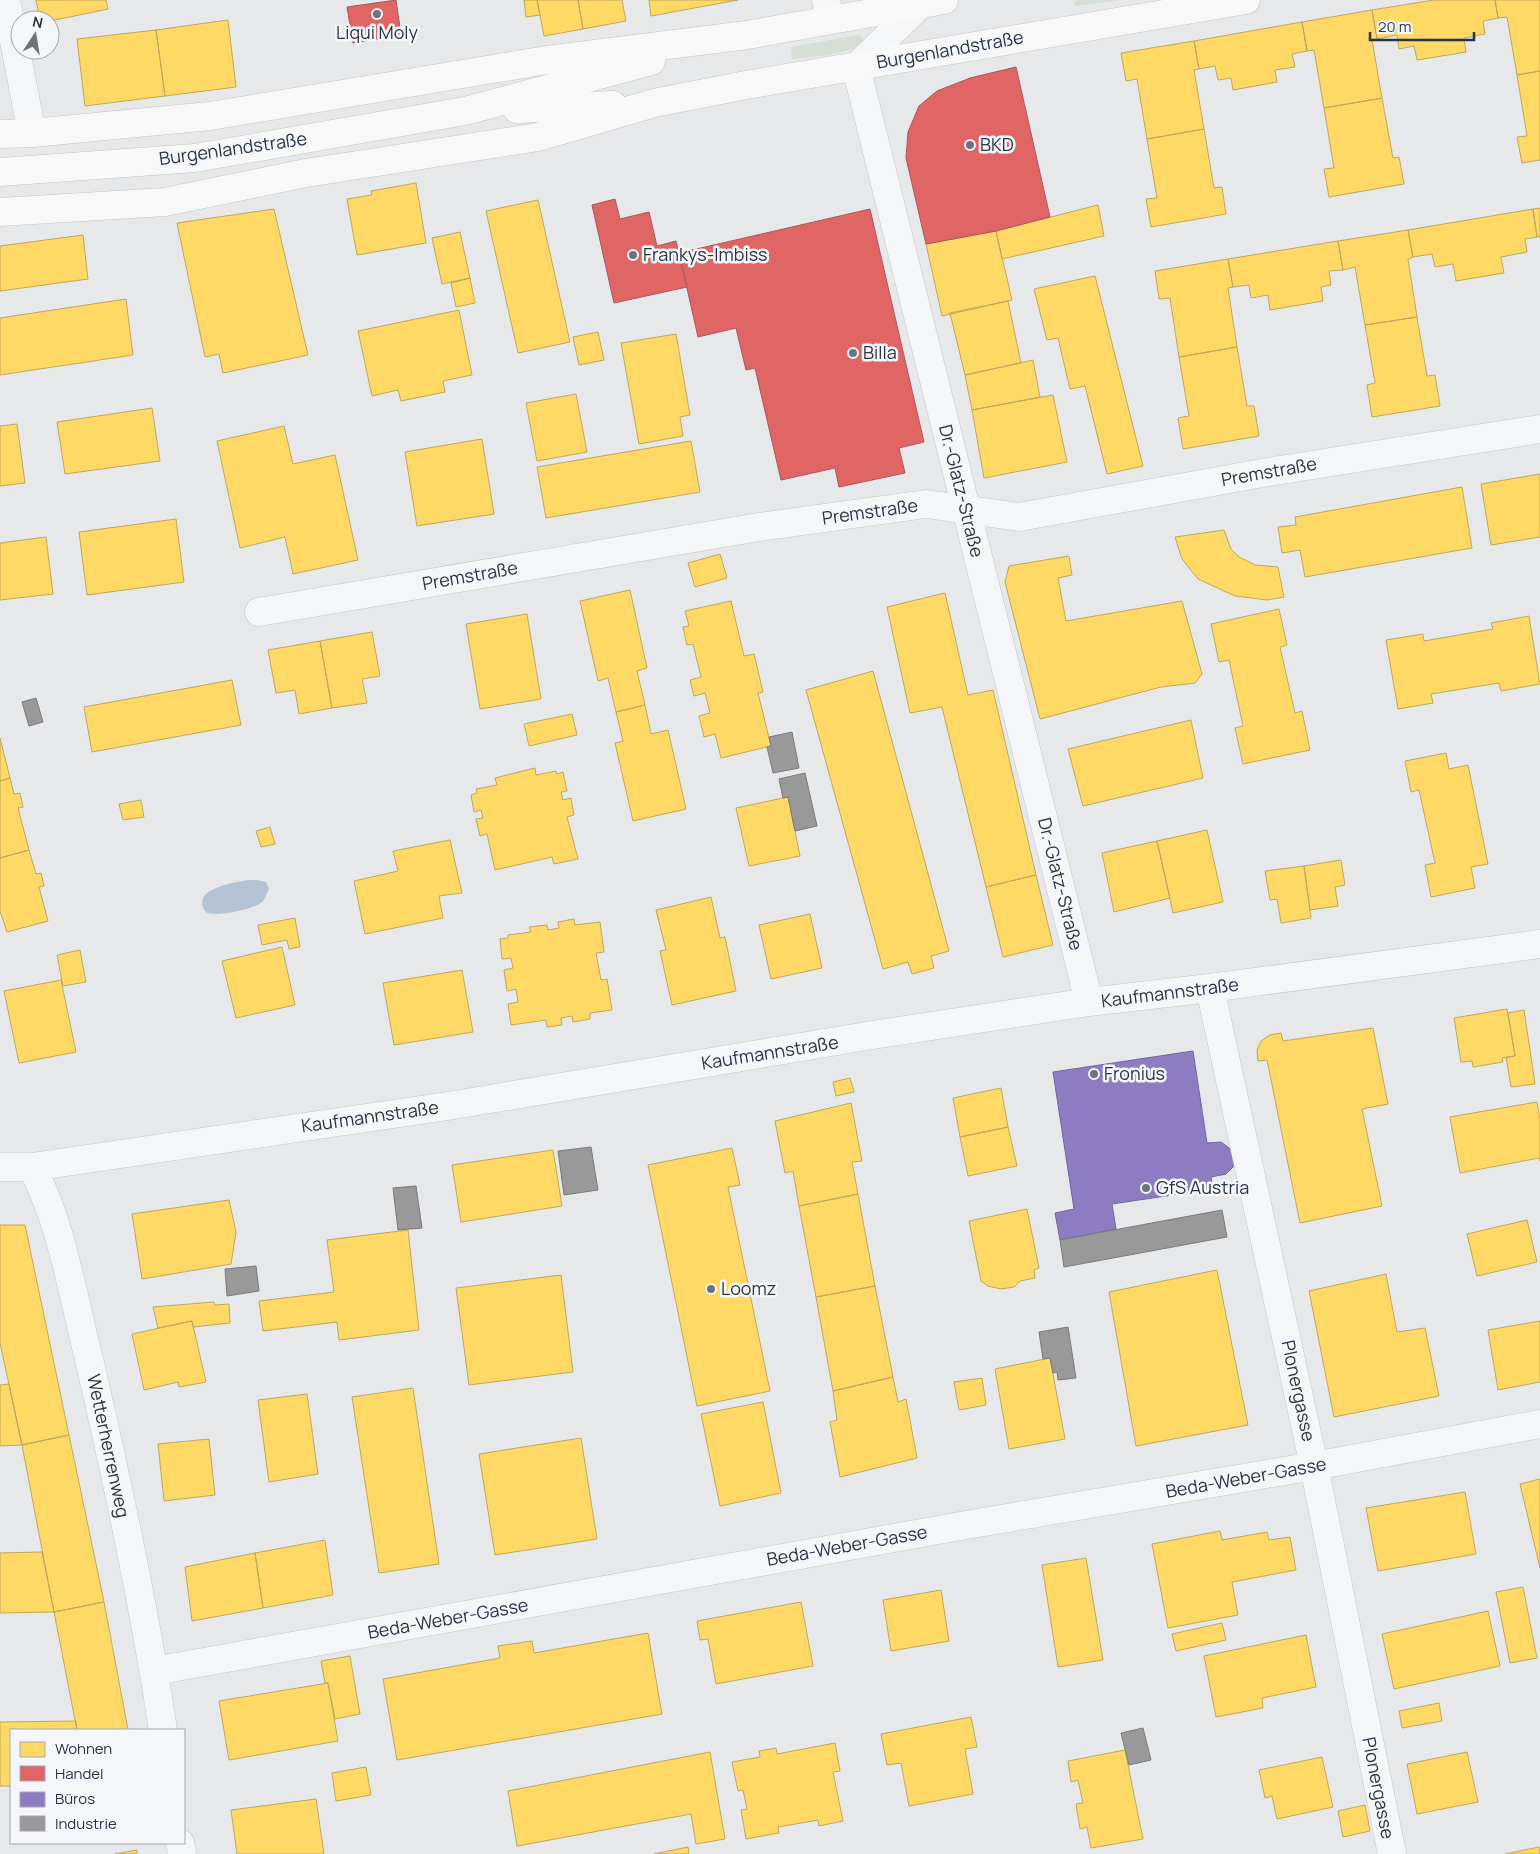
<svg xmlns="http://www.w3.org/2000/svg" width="1540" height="1854" font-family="Manrope,sans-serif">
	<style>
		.green { fill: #d6ded6 }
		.water { fill: #b4c4d5 }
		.homes { fill: #ffd966; stroke: #bfa85c }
		.shops { fill: #e06666; stroke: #aa575c }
		.offices { fill: #8e7cc3; stroke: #70669d }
		.industry { fill: #999; stroke: #787b80 }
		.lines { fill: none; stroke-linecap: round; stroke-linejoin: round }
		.minor-casing { stroke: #c4c6c8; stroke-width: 29 }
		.primary-casing { stroke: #c2c5c8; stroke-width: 29 }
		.minor { stroke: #f5f6f7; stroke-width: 28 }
		.primary { stroke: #f8f8f8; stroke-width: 28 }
		.poi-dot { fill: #6c737f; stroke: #f4f6f9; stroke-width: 2 }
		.labels { text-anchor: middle; stroke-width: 5; stroke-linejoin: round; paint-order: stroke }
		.poi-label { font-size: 18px; fill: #2b3445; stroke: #f4f6f9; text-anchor: start }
		.street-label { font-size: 18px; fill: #2b3445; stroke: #f4f6f9 }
	</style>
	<rect width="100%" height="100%" fill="#e6e8ea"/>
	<!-- green -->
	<path class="green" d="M1078,0h44l-47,6 -1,-4z
		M858,35l4,2 1,6c-19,13 -49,13 -71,16l-1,-12z"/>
	<!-- water -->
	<path class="water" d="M248,880h9l9,2 3,7c-2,4 -4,10 -7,13 -7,7 -48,16 -56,10 -3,-2 -4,-7 -4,-10 1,-15 34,-20 46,-22z"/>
	<!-- homes -->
	<path class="homes" d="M36,0h70l2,9 -58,12 -10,-1z
		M524,0h13l3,15 -14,2z
		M537,0h41l5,29 -39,7z
		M578,0h44l4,21 -43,8z
		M649,0h89l-87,16z
		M1434,0h61l3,18 -15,3 2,13 -21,4 2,14 -24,4 -25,4 -3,-14 -15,3 -2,-14 -20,4 -5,-29z
		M1495,0h45v71l-23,4 -10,-58 -9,1z
		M1372,10l5,29 -5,1 10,58 -58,10 -10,-58 -7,1 -5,-29z
		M228,20l8,67 -71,9 -9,-66z
		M1302,22l5,29 -15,3 3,13 -20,3 2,12 -44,8 -2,-12 -13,2 -3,-14 -16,3 -5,-28z
		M156,30l9,66 -80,10 -8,-67z
		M1194,41l5,28 -5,1 10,59 -57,10 -10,-60 -11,2 -5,-28z
		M1540,71v89l-18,3 -5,-26 10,-1 -10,-61z
		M1382,98l11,60 6,-1 5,27 -75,13 -5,-28 10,-1 -10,-60z
		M1204,129l10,59 8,-1 4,27 -75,13 -5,-28 11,-1 -10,-59z
		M416,183l10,60 -69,12 -10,-56 25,-4 -1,-4z
		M538,200l32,142 -52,11 -32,-142z
		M1098,205l6,31 -102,23 -6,-28z
		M1540,208v29h-3l-4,-28z
		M274,209l34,146 -85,18 -4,-19 -14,3 -28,-134z
		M1533,209l4,28 -12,2 2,13 -26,5 3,16 -48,8 -3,-17 -18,3 -3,-13 -19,3 -5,-27z
		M1408,230l5,27 -5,2 9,58 -52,8 -10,-58 -12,3 -5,-29z
		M996,231l16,69 -70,16 -16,-72z
		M460,232l10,46 -28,6 -10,-46z
		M83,235l5,44 -88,12v-45z
		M1338,241l5,29 -14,1 2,14 -10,2 2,14 -53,9 -2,-15 -17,3 -2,-13 -16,2 -5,-28z
		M1228,259l5,28 -5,1 9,59 -58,10 -9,-59 -11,1 -4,-28z
		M1095,276l48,190 -36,8 -22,-88 -15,3 -12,-51 -11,2 -13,-51z
		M470,278l5,25 -19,4 -5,-24z
		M126,299l7,56 -133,20v-57z
		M1008,301l13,62 -56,12 -15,-62z
		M459,310l13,65 -29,6 2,11 -44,9 -3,-11 -26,6 -14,-65z
		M1417,317l10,59 8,-1 5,31 -68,11 -5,-32 8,-2 -10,-58z
		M598,332l6,28 -25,5 -6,-28z
		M676,334l14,81 -10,2 3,19 -44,8 -18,-101z
		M1237,347l10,59h7l5,30 -76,13 -5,-31 11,-2 -10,-59z
		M1033,360l7,37 -68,13 -7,-35z
		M576,394l11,58 -50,9 -11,-58z
		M1053,395l14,67 -83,16 -12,-68z
		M152,408l8,53 -95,13 -8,-52z
		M17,424l8,59 -25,3v-60z
		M284,426l9,38 42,-9 23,105 -65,14 -8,-37 -45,11 -23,-107z
		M482,439l12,75 -77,12 -12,-74z
		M691,441l9,51 -154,26 -9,-51z
		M1540,474v63l-49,8 -10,-61z
		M1462,487l10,61 -167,29 -5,-27 -18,3 -4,-26 18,-2 -1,-8z
		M176,519l8,63 -97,13 -8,-63z
		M1224,530l7,19 8,8 16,8 23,2 6,30 -17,3 -32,-4 -37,-17 -16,-20 -7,-22z
		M46,537l7,57 -53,6v-57z
		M720,554l7,24 -32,9 -7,-24z
		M1069,556l3,19 -14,3 8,43 116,-20 20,73 -7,9 -34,4 -121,32 -35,-137 4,-16z
		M630,590l17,78 -10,3 8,34 -29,7 -8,-34 -10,3 -18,-80z
		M945,593l23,102 25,-5 43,185 -50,12 -44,-180 -32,6 -23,-106z
		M731,601l13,55 10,-2 9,38 -5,1 13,53 -50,12 -6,-24 -11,3 -5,-21 11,-3 -5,-20 -11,3 -4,-16 11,-3 -8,-33 -6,1 -4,-18 6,-1 -4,-15z
		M1279,609l8,36 -7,2 15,66 7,-2 8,39 -67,14 -8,-36 8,-2 -14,-66 -10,2 -8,-38z
		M527,614l14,85 -61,10 -14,-85z
		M1529,616l11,68 -39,7 -2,-8 -68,11 2,9 -35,6 -12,-69 37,-6 1,7 69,-12 -2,-6z
		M372,632l8,44 -18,3 5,24 -35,5 -12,-67z
		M320,641l12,67 -33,6 -4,-24 -19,3 -8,-43z
		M873,671l76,280 -18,5 3,12 -22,6 -4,-12 -25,7 -77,-279z
		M232,680l9,45 -149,27 -8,-45z
		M645,705l6,29 17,-4 18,79 -53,12 -18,-78 8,-2 -7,-29z
		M572,714l5,21 -48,11 -5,-22z
		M1191,720l12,58 -120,28 -15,-57z
		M0,738l10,40 -10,3z
		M1446,753l3,16 19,-4 20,99 -17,3 4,21 -44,9 -6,-32 10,-2 -16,-73 -8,2 -6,-31z
		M535,768l1,7 20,-4 1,3 6,-2 4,19 -6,1 2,8 8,-2 3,17 -7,2 11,42 -24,5 -2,-7 -57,13 -8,-36 -7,2 -4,-17 7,-1 -2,-8 -7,2 -3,-17 6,-2 -1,-4 21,-4 -2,-7z
		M10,778l4,16 6,-1 3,14 -5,1 11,42 -29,8v-77z
		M788,797l12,59 -51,10 -13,-58z
		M141,800l3,17 -21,3 -4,-16z
		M270,827l5,17 -14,3 -5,-16z
		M1207,830l16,72 -50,11 -16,-72z
		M450,840l12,53 -23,3 4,22 -78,16 -11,-53 44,-10 -5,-20z
		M1157,841l13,57 -56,14 -12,-59z
		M29,850l7,24 5,-1 3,13 -5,1 9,34 -41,11 -7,-21v-53z
		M1341,860l4,25 -10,2 3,19 -28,4 -6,-44z
		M1304,866l7,52 -30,5 -4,-24 -7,1 -5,-29z
		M1036,875l17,70 -50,12 -17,-70z
		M711,897l9,41 5,-1 11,54 -64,14 -12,-54 6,-1 -10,-40z
		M810,914l12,54 -51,11 -12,-54z
		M295,918l5,29 -11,2 -2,-9 -25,5 -4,-20z
		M574,919l1,6 25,-3 4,30 -8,1 5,27 6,-1 5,31 -22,3v6l-17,3 -1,-6 -11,2 1,7 -15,2 -1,-7 -35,5 -3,-21 10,-2 -2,-13 -9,2 -3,-21 9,-2 -2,-10 -9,1 -2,-20 8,-1v-3l23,-3 -2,-5 18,-2 1,5 11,-2 -1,-6z
		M282,947l13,58 -59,13 -14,-57z
		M80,950l6,32 -23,4 -6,-31z
		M462,970l11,62 -79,13 -11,-62z
		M61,980l15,72 -57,11 -15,-72z
		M1507,1009l8,47 -13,2 1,4 -30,5 -1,-6 -11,1 -7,-44z
		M1524,1010l11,74 -24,3 -5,-30 9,-1 -7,-43z
		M1373,1028l15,76 -26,5 20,97 -82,17 -33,-163 -9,1 -1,-11 4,-9 9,-6 11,-2 2,8z
		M850,1078l4,14 -18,4 -3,-14z
		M1001,1088l7,39 -48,10 -7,-39z
		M1537,1102l3,18v41l-1,-3 -79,15 -10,-56z
		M851,1103l11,58 -10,1 6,32 -59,12 -6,-35 -8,2 -10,-52z
		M1008,1127l9,39 -49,10 -8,-39z
		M732,1148l8,37 -12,2 42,204 -73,15 -49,-241z
		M553,1150l9,56 -101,16 -9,-57z
		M858,1194l17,92 -59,11 -17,-91z
		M229,1200l7,32 -5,32 -89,15 -10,-65z
		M1027,1209l12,59 -5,2 1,8 -15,3 -6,6 -13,2 -13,-3 -7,-5 -12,-60z
		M1527,1220l10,42 -60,14 -10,-42z
		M0,1225h25l44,210 -47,10 -22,-102z
		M408,1230l11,100 -80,10 -2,-18 -74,9 -4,-30 75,-9 -7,-52z
		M1217,1270l31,155 -112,21 -27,-154z
		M1386,1274l11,58 28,-4 14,68 -105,21 -25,-126z
		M561,1275l12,97 -104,13 -13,-97z
		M875,1286l18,91 -60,14 -17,-94z
		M214,1302l1,3 14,-1 1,19 -37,4 -1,-6 -34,7 -5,-21z
		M192,1321l14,61 -27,5 -1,-5 -34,8 -12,-56z
		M1540,1321v61l-42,8 -10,-60z
		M1050,1358l15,81 -56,10 -14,-80z
		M893,1377l5,25 8,-3 11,59 -77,19 -10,-55 7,-2 -4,-29z
		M982,1378l4,27 -27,5 -5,-28z
		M9,1384l13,61 -22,1v-61z
		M413,1388l26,176 -60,9 -27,-176z
		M307,1394l11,80 -49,8 -11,-82z
		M763,1402l18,91 -61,13 -19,-92z
		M69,1435l35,167 -50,10 -32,-167z
		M581,1438l16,101 -102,16 -16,-101z
		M209,1439l6,56 -51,6 -6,-57z
		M1540,1479v89l-20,-84z
		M1465,1492l11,62 -98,17 -12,-63z
		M1220,1531l2,9 45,-8 2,8 21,-3 6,33 -64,12 6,33 -70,13 -16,-84z
		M325,1540l8,55 -70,13 -8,-55z
		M42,1552l12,60 -54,1v-60z
		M255,1553l8,55 -71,13 -7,-54z
		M1086,1558l17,102 -45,7 -16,-102z
		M1523,1587l14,71 -27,5 -14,-71z
		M941,1590l8,51 -58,10 -8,-51z
		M104,1602l24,128h-51l-23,-118z
		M801,1602l12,64 -97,18 -8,-45 -8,1 -3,-19z
		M1488,1611l12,55 -106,23 -12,-55z
		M1222,1623l4,17 -50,11 -4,-17z
		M648,1633l14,81 -265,46 -14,-81 117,-21 -2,-12 34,-5 2,12z
		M1306,1635l10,52 -54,11 1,10 -47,9 -12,-61z
		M350,1656l10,58 -25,5 -7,-36h-3l-4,-22z
		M328,1683l10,58 -109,19 -10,-59z
		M1439,1703l3,18 -40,7 -3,-17z
		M971,1717l6,30 -12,2 8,45 -64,12 -8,-43 -14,2 -6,-31z
		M76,1721l1,9h-66v56h-11v-64z
		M835,1743l5,28 -7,1 10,49 -24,5 -1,-6 -40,7 1,6 -33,6 -5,-29 6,-1 -4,-19 -5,1 -6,-29 28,-5 -1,-6 17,-3 1,6z
		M1125,1750l18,89 -52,9 -4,-21 -7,2 -4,-25 7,-1 -5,-23 -7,2 -3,-21z
		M710,1752l15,87 -29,5 -5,-30 -174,32 -9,-55z
		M1467,1752l11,50 -61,12 -10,-50z
		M1322,1757l11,50 -56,12 -5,-23 -7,2 -6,-28z
		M366,1767l5,28 -35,6 -4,-28z
		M316,1799l8,55h-87l-6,-44z
		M1365,1805l5,26 -27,6 -5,-26z
		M688,1847l1,7h-35z
		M1539,1847l1,7h-35z
		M137,1850v4h-22z"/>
	<!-- shops -->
	<path class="shops" d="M396,0l5,35 -48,8 -6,-36z
		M1016,67l34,150 -54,14 -70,13 -20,-86 2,-26 11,-26 18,-15 33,-13z
		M615,199l5,20 29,-7 8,34 19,-5 11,46 -73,16 -22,-98z
		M870,209l54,233 -25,6 6,25 -66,14 -4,-19 -54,12 -26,-112 -9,2 -10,-42 -38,9 -19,-84z"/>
	<!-- offices -->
	<path class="offices" d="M1193,1051l14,92 14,-1 12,9 2,14 -9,9 -15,3 2,12 -101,15 4,25 -56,11 -5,-27 19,-4 -21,-137z"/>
	<!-- industry -->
	<path class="industry" d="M36,698l7,24 -14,4 -7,-24z
		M792,732l7,36 -26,5 -6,-26 4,-1 -2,-9z
		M805,773l12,53 -22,5 -7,-34 -5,1 -4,-19z
		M591,1147l7,43 -34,5 -6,-44z
		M416,1186l6,42 -24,2 -5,-42z
		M1222,1210l5,27 -163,30 -4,-27z
		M256,1266l3,25 -32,5 -2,-27z
		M1068,1327l8,51 -18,2 -1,-8 -4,1 -3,-15 -7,1 -4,-27z
		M1143,1728l8,32 -22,5 -8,-32z"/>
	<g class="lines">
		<defs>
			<path id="minor" d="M6,0l26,133
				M826,0l4,20
				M921,4l-65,63 233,935
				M259,612l500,-85 167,-23 93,13 249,-45 272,-43
				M1210,988l104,478 78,388
				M0,1167h32l416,-61 431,-72 210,-32 121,-14 330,-44
				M32,1167c30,58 40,125 56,188 29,124 56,249 75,375
				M154,1671l812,-146 348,-59 226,-42
				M180,1843l2,11"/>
			<path id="primary" d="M517,109l96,-4
				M0,134l32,-1 178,-17 337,-56 200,-25 197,-35
				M0,172l195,-14 270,-47 186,-50
				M0,212l165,-10 141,-29 232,-36 116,-34 92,-18 500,-85"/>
		</defs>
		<!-- minor casing -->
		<use href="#minor" class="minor-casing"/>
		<!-- primary casing -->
		<use href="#primary" class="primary-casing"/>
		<!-- minor -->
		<use href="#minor" class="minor"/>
		<!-- primary -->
		<use href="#primary" class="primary"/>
	</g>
	<!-- markers -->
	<g class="poi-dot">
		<circle cx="377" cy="14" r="5"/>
		<circle cx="970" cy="145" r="5"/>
		<circle cx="633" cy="255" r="5"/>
		<circle cx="853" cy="353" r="5"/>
		<circle cx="1094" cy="1074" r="5"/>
		<circle cx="1146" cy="1188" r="5"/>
		<circle cx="711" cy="1289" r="5"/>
	</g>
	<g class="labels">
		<!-- poi labels -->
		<g class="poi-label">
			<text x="377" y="39" text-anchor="middle">Liqui Moly</text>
			<text x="980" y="151">BKD</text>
			<text x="643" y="261">Frankys-Imbiss</text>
			<text x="863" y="359">Billa</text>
			<text x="1104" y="1080">Fronius</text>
			<text x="1156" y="1194">GfS Austria</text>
			<text x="721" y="1295">Loomz</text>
		</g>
		<!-- street labels -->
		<g class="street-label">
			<text transform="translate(950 50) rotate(-10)" y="6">Burgenlandstraße</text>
			<text transform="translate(233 149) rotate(-8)" y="6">Burgenlandstraße</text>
			<text transform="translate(1269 472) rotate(-10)" y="6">Premstraße</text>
			<text transform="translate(961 491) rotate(76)" y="6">Dr.-Glatz-Straße</text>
			<text transform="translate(870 512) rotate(-8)" y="6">Premstraße</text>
			<text transform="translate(470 576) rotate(-10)" y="6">Premstraße</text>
			<text transform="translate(1060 884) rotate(76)" y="6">Dr.-Glatz-Straße</text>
			<text transform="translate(1170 993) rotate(-7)" y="6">Kaufmannstraße</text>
			<text transform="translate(770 1053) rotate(-9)" y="6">Kaufmannstraße</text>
			<text transform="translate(370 1117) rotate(-8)" y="6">Kaufmannstraße</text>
			<text transform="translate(1298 1391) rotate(78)" y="6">Plonergasse</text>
			<text transform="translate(108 1446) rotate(78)" y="6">Wetterherrenweg</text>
			<text transform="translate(1246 1478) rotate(-10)" y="6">Beda-Weber-Gasse</text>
			<text transform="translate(847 1546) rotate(-10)" y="6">Beda-Weber-Gasse</text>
			<text transform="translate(448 1619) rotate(-10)" y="6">Beda-Weber-Gasse</text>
			<text transform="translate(1378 1788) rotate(79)" y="6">Plonergasse</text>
		</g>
	</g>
	<!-- legend -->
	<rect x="10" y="1729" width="175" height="115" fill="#f4f6f9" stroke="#a4a8b1"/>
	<rect x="20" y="1742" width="25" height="15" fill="#ffd966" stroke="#a4a8b1"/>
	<text x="55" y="1754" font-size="15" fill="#2b3445">Wohnen</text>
	<rect x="20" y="1766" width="25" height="15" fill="#e06666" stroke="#a4a8b1"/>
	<text x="55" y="1779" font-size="15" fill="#2b3445">Handel</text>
	<rect x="20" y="1792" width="25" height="15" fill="#8e7cc3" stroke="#a4a8b1"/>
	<text x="55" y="1804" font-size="15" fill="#2b3445">Büros</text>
	<rect x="20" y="1816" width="25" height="15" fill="#999999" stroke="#a4a8b1"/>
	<text x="55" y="1829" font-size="15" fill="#2b3445">Industrie</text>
	<!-- north arrow -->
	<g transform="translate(35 35) rotate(12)"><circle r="24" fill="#f4f6f9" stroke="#a4a8b1"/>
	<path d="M0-4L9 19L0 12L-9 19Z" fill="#6c737f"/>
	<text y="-8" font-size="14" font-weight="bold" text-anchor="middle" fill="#2b3445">N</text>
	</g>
	<!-- scale -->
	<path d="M1370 32v8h104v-8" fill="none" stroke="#2b3445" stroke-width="2.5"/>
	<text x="1378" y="32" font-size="15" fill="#2b3445" stroke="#f4f6f9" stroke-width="4" paint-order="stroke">20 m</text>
</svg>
